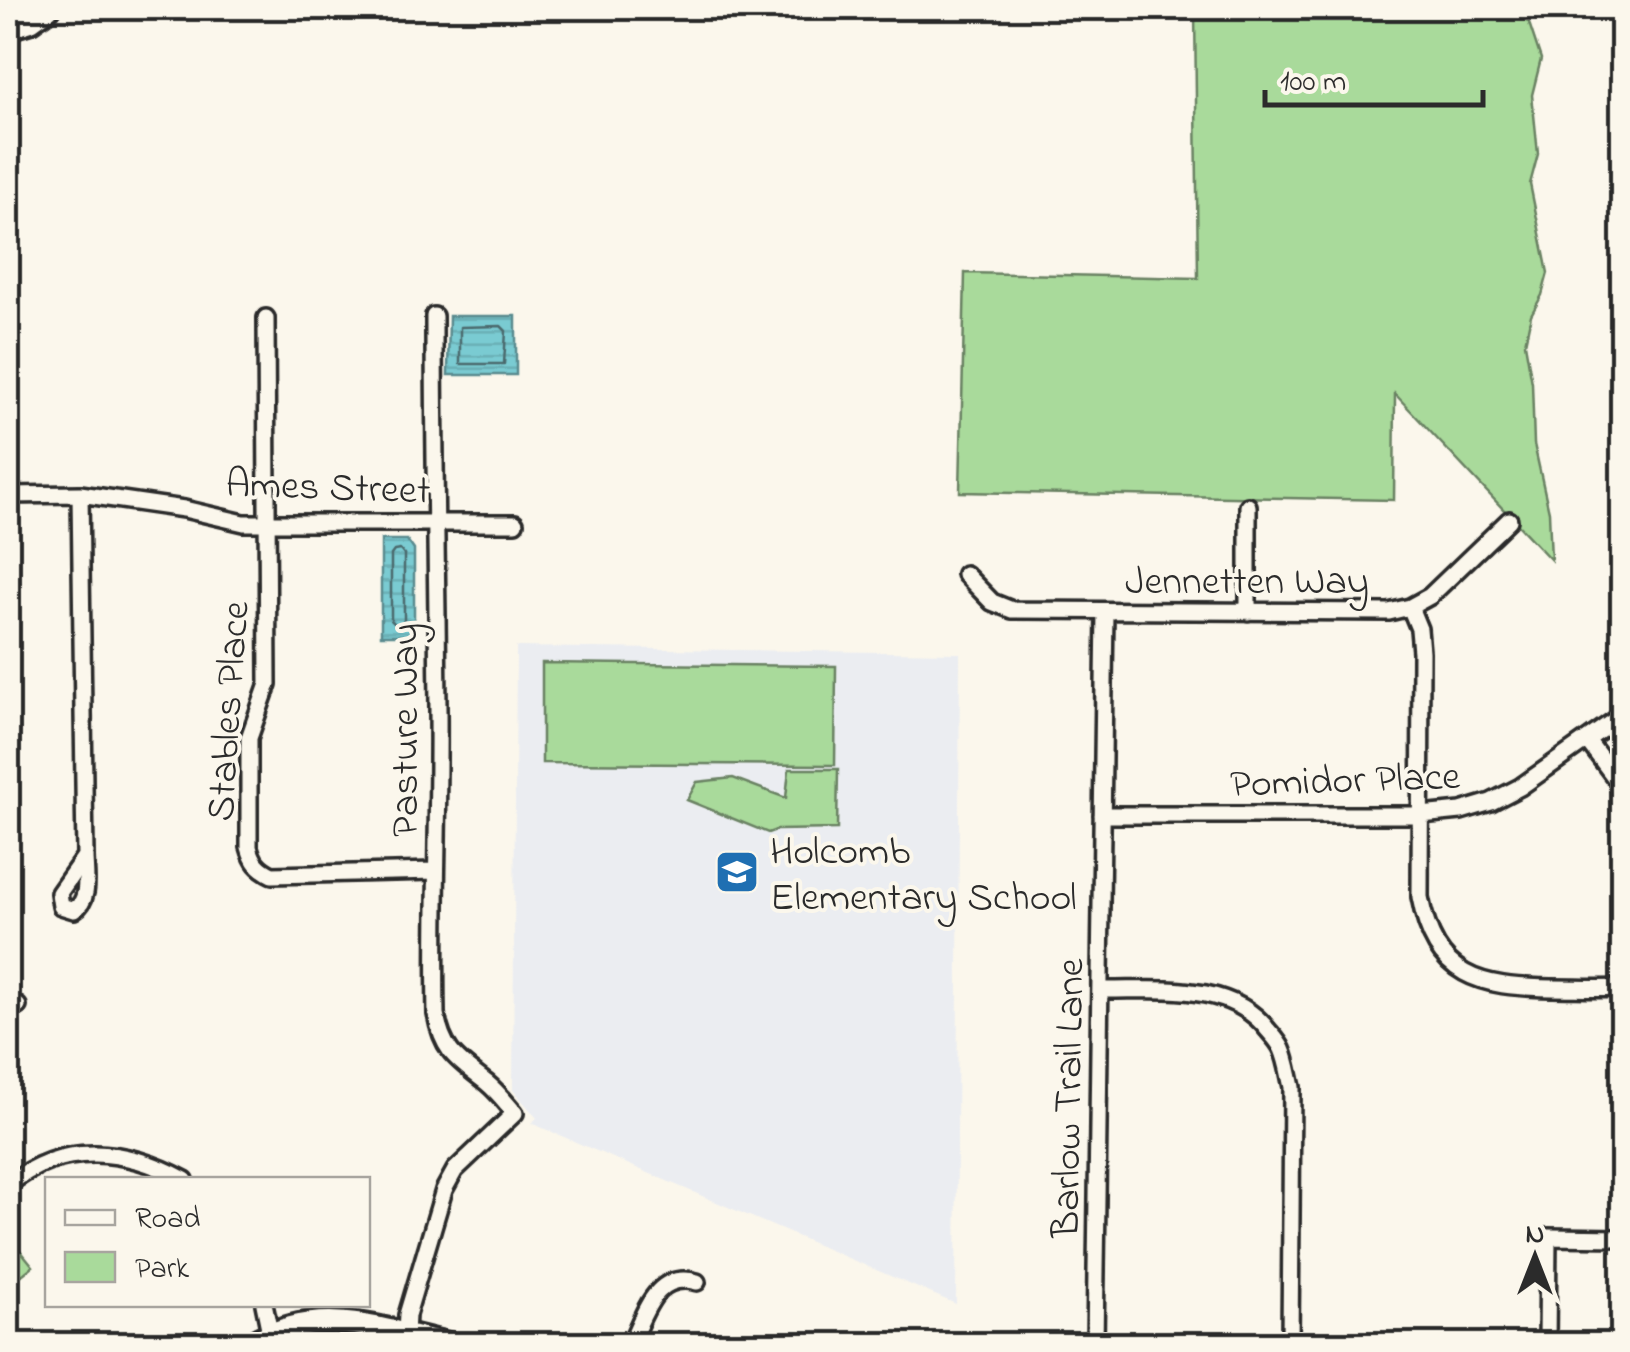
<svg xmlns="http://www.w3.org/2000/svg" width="1630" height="1352" font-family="'Indie Flower',sans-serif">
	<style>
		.built { fill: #ebedf1 }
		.green { fill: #a9da9b; stroke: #6a8263; stroke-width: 2.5 }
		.water { fill: url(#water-rules); stroke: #5a8b8f; stroke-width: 2.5 }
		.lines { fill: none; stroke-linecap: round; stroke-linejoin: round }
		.shore { stroke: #4b6b6e; stroke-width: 2.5 }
		.street-casing { stroke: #2b2b2b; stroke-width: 22 }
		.secondary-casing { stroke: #2b2b2b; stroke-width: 28 }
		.street { stroke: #fbf7ec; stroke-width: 15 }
		.secondary { stroke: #fbf7ec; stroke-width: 20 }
		.labels { text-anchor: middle; stroke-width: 8; stroke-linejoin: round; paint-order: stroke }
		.street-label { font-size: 40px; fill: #2b2b2b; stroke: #fbf7ec }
		.poi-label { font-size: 40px; fill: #2b2b2b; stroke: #fbf7ec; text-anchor: start }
	</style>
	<defs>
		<pattern id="water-rules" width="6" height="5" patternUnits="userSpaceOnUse" patternTransform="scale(2.5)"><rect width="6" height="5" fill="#7acbd2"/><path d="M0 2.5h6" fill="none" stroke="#6aaeb4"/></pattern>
	</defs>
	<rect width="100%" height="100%" fill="#fbf7ec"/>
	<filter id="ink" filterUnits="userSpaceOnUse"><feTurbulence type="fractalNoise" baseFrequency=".01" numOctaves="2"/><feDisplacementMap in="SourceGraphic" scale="20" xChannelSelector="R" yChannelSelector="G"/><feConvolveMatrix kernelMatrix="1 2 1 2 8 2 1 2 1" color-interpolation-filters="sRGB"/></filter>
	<g filter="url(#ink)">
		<!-- built -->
		<path class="built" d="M516,647l444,6 -4,651 -425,-181 6,-5 -24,-28z"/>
		<!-- green -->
		<path class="green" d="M1195,8h329l17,51 -9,36 6,59 -8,30 18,89 -6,22 -11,20 -6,28 7,40 2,61 15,68 2,48 -156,-166 -1,106 -434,-8 5,-219 233,5z
			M542,663l294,3 -1,99 -293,-2z
			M789,769h49l-1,60 -61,1 -8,3 -81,-33 10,-18 36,-4 53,20z
			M12,1240l21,26 -25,20v-42z"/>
		<!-- water -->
		<path class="water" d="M449,316h67v59h-68z
			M381,540h26l7,10v85h-33z"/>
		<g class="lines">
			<!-- shore -->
			<path class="shore" d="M501,326l5,5 -2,33h-44v-37z
				M400,550l4,5v65l-2,4 -6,1 -5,-5v-65l3,-4z"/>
			<defs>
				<path id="street" d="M266,318l2,366 -19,54v109c4,15 9,21 23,28l163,-4
					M80,494l5,362c0,18 6,44 -11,54l-13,-4 -2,-13 26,-37
					M8,495l72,-1 104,15 60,14h271
					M965,574l27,28 20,8 377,2 21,-5 20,-11 79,-76
					M1410,607l9,22 2,23 -1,245c15,81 59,90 132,91 23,0 47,1 70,0
					M1248,612v-106
					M1587,740l35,47
					M1102,815h319l40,-4 30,-9 29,-15 102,-72
					M1100,990c55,1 130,-10 168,40 5,6 11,12 14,19 5,11 7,26 10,38l-2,257
					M8,1006h10
					M8,1185c54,-44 118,-37 177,-5
					M264,1304l6,29
					M406,1334l1,-19 37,-125 11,-20 60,-57c-9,-10 -17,-21 -28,-30 -29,-23 -44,-30 -51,-69 -2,-101 3,-202 2,-304 -1,-131 -4,-263 -4,-394
					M630,1344c15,-30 25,-74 67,-62
					M1095,1344l10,-733
					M1547,1344l1,-107 74,1"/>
				<path id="secondary" d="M8,28l23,-7 18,-13
					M251,1344c67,-40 126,-16 197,0"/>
			</defs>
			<!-- street casing -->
			<use href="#street" class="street-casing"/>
			<!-- secondary casing -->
			<use href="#secondary" class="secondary-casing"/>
			<!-- street -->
			<use href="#street" class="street"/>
			<!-- secondary -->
			<use href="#secondary" class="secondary"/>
		</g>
	</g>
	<!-- icons -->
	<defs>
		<symbol id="school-square" viewBox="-11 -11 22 22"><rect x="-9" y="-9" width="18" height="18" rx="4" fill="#1f6fb2" stroke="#fbf7ec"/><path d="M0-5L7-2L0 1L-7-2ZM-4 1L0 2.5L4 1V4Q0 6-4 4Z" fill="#fff"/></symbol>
	</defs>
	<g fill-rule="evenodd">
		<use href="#school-square" x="712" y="847" width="50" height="50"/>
	</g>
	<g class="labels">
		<!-- street labels -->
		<g class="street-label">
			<text transform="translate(328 485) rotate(2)" y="14">Ames Street</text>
			<text x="1247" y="593">Jennetten Way</text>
			<text transform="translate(226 711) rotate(-86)" y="14">Stables Place</text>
			<text transform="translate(403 730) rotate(-90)" y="14">Pasture Way</text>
			<text transform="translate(1345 778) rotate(-2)" y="14">Pomidor Place</text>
			<text transform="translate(1066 1098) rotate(-89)" y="14">Barlow Trail Lane</text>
		</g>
		<!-- poi labels -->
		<g class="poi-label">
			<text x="770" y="863">Holcomb<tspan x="770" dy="46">Elementary School</tspan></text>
		</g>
	</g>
	<!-- margin -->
	<rect width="1630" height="1352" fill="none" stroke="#fbf7ec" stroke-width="40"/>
	<rect x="20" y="20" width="1590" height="1312" fill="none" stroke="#2b2b2b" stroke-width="4" filter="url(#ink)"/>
	<!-- legend -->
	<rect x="45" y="1177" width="325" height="130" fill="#fbf7ec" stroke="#a8a59f" stroke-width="2.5"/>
	<rect x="65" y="1210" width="50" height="15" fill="#fbf7ec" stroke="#a8a59f" stroke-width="2.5"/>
	<text x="135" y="1227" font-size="30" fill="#2b2b2b">Road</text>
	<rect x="65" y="1252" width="50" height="30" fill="#a9da9b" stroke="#a8a59f" stroke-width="2.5"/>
	<text x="135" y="1277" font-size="30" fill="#2b2b2b">Park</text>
	<!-- north arrow -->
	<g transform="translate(1535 1257)" stroke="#fbf7ec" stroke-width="8" paint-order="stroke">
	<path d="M0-8L18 38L0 25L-18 38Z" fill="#2b2b2b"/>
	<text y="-15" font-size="28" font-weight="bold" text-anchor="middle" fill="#2b2b2b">N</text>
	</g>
	<!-- scale -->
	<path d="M1265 90v15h218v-15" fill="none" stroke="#2b2b2b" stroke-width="5"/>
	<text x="1280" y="90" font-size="30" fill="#2b2b2b" stroke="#fbf7ec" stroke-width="8" paint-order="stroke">100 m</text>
</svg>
